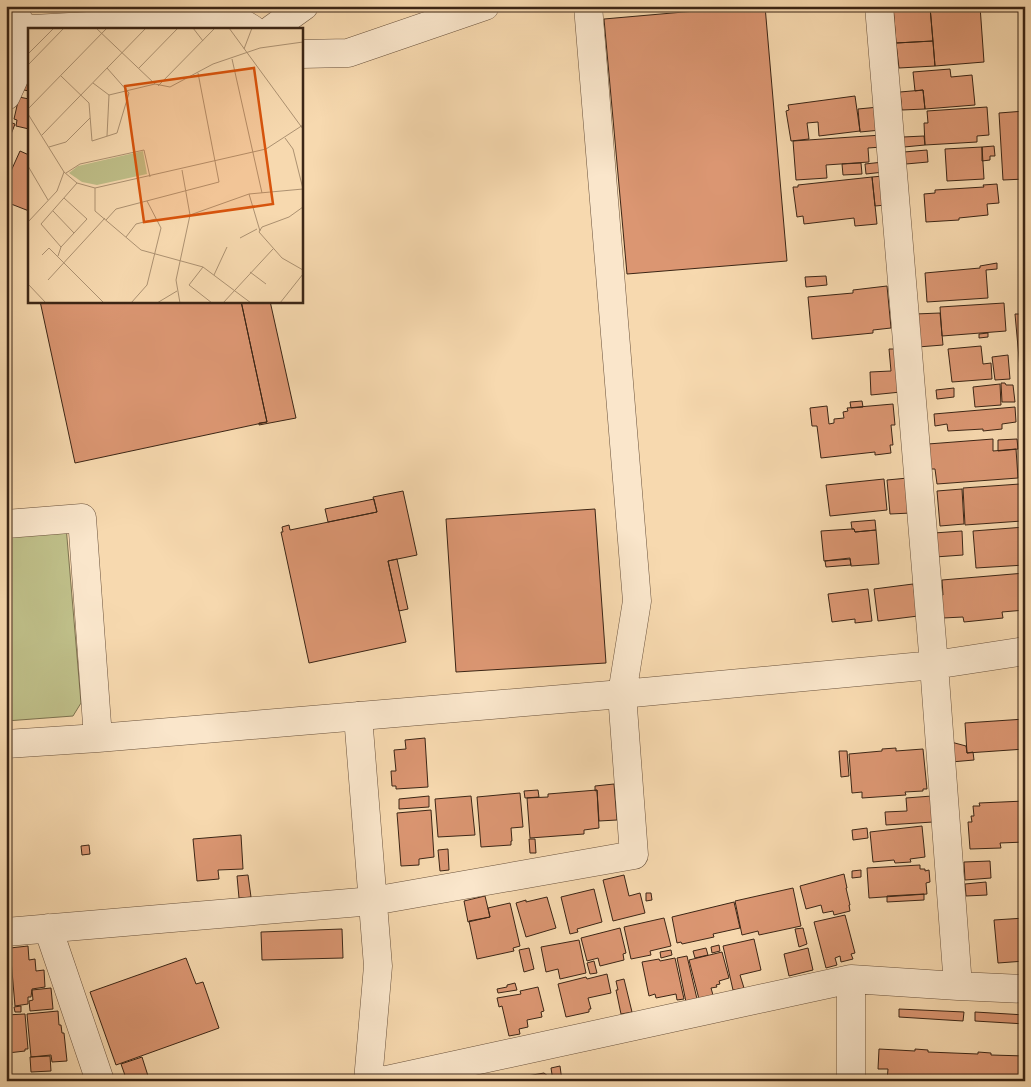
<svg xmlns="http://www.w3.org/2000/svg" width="1031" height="1087" font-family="'Gentium Book Plus',serif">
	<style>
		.green { fill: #bfbf89; stroke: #7d724f }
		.building { fill: #db9672; stroke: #3b2515 }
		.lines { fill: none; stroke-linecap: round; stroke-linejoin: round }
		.minor-casing { stroke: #6a523c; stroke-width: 29 }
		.minor { stroke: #fae6cb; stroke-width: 28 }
		.inset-road { fill: none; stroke: #ac9171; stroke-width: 1 }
		.view { fill: #d7540d; fill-opacity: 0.15; stroke: #d7540d; stroke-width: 2.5 }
		.inset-edge { fill: none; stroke: #3b2515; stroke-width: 2.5 }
	</style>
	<rect width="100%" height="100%" fill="#f7d9af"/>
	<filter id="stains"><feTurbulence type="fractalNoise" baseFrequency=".004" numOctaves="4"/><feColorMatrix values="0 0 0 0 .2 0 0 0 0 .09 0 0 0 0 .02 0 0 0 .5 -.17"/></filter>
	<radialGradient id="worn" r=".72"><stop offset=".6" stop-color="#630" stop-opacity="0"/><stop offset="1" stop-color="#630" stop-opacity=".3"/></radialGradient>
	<!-- green -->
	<path class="green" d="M66,526l15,177 -8,13 -67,5v-190z"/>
	<!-- building -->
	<path class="building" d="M752,6h13l22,255 -160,13 -23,-255z
		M893,6h41l-4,1 3,34 -37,2z
		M980,6l4,56 -49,4 -5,-59z
		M933,41l2,25 -36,2 -3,-25z
		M6,49l4,2 -4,11z
		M950,69l1,8 21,-2 3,30 -50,4 -2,-19 -8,1 -2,-19z
		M28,76l1,1v14l-5,-1z
		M923,90l2,19 -23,1 -2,-18z
		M855,96l5,35 -41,5 -1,-14 -11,1 2,16 -18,2 -5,-30 3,-1 -1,-5z
		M19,97l10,2v30l-13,-3 1,-6 -3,-1z
		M879,107l2,23 -21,2 -2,-23z
		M987,107l2,28 -12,1v6l-52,3 -1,-22h4l-1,-12z
		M1025,111v68l-22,1 -4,-67z
		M7,121l8,3 -7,18 -2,-1z
		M882,135v12l-14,1 1,14 -43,3 1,13 -31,2 -3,-39z
		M924,136l1,9 -21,2 -1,-10z
		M994,146l1,10h-5v4l-8,1v-14z
		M982,147l2,32 -37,2 -2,-32z
		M927,150l1,12 -22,2 -2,-12z
		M20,151l9,4v56l-23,-9v-31l1,-2 4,2z
		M883,162l1,10 -18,2 -1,-10z
		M861,163l1,11 -19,1 -1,-11z
		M883,176l3,29 -11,1 -3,-29z
		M872,177l5,47 -22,2 -1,-8 -50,6 -1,-8 -6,1 -4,-30h5v-2z
		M997,184l2,19 -12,1 1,11 -29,3v2l-33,2 -2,-28 11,-1v-3l49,-3 -1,-2z
		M997,263v6l-11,1 2,28 -61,4 -2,-29 55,-5v-2z
		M826,276l1,9 -21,2 -1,-10z
		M887,286l4,42 -18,2v3l-61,6 -4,-42 45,-4v-3z
		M40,301h201l26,121 -192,41z
		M241,301h29l26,117 -37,7v-2l8,-1z
		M1004,303l2,28 -64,5 -2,-29z
		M940,313l3,32 -25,2 -3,-33z
		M1015,314h10v110z
		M988,333v4l-9,1v-4z
		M981,346l2,18 8,-1 1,16 -40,3 -4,-33z
		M889,349h9l3,43 -30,3 -1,-23 21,-1z
		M1008,355l2,24 -15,1 -3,-23z
		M1001,383h4l1,2h7l2,17h-13z
		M1000,384l1,21 -26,2 -2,-20z
		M954,388v9l-17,2 -1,-9z
		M862,401l1,6 -12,1 -1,-6z
		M893,404l2,21h-4l2,20h-3l1,8 -16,2v-3l-54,6 -4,-32h-5l-2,-18 17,-2 2,18 5,-1v-4l10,-1 -1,-6 5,-1 -1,-3z
		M1015,407l1,15 -14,2v5l-19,2v-2l-35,2 -1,-7 -12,2 -1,-12z
		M993,439v12l23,-2 2,29 -81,6 -2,-15h-5l-2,-25z
		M1017,439l1,10 -20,2v-11z
		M908,478l3,35 -21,1 -3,-34z
		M884,479l3,31 -57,6 -4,-31z
		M1020,484l2,37 -57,4 -2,-37z
		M962,489l2,35 -24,2 -3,-35z
		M403,491l14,64 -29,6 18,81 -97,21 -28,-131h2l-1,-5 7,-2 1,5 87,-18 -4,-15z
		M374,499l3,13 -49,10 -3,-13z
		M595,509l11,154 -150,9 -10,-153z
		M875,520l1,10 -21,2 -1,-3h-2l-1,-7z
		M1025,527v38l-49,3 -3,-37z
		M852,529h2l1,3 21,-2 3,34 -28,2 -1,-8 -26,3 -3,-30z
		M962,531l1,24 -28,2 -1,-24z
		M397,559l11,50 -9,2 -11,-50z
		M850,559l1,6 -25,2 -1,-6z
		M1025,573v37l-23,2 1,6 -39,4 -1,-5 -20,1 -2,-23h2l-1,-15z
		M913,584l5,32 -40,5 -4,-32z
		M868,589l4,32 -17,2v-4l-23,3 -4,-28z
		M1025,719v30l-58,4 -2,-30z
		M425,738l3,49 -32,2v-3h-4l-1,-15h5l-2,-21 12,-1 -1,-9z
		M951,742l15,4 1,7 6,-1 1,8 -23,2z
		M896,748v3l27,-2 4,40h-4v2l-18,1 1,3 -44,3v-6l-10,1 -3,-39 33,-3v-2z
		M839,751h8l2,25 -8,1z
		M614,784l3,36 -18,1 -2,-31 -2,1v-5z
		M538,790l1,7 -14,1 -1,-7z
		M597,790l2,38 -15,2v4l-54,4 -3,-40 21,-1v-3z
		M520,793l3,34 -12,1 1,13h-1v4l-30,2 -4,-50z
		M429,796v11l-30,2v-10z
		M471,796l4,39 -37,2 -3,-38z
		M932,796l1,26 -47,3 -1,-13 22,-1 -1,-13z
		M1025,801v41l-25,1 1,5 -31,1 -2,-27h4l-1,-6h3l-1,-10h7l-1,-3z
		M431,810l3,47 -15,2v6l-18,1 -4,-53z
		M922,826l3,31 -15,2 1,3 -16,1 -1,-3 -21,2 -3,-30z
		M867,828l1,10 -15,2 -1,-10z
		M241,835l2,34 -25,1 1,9 -22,2 -4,-42z
		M529,839h6l1,14h-6z
		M89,845l1,9 -8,1 -1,-9z
		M448,849l1,21 -9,1 -2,-21z
		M990,861l1,17 -26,2 -1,-18z
		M920,865v4h5v2l4,-1 1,12 -4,1 1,11 -58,4 -2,-30z
		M861,870v7l-9,1v-7z
		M844,874l3,14h-1l4,17h-1l1,6 -16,4 -1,-4 -10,2 -2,-8 -15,4 -6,-23z
		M248,875l3,22 -12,1 -2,-22z
		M624,875l5,21 11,-3 5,20 -32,8 -10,-41z
		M986,882l1,13 -21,1 -1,-12z
		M793,888l8,38 -42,9 -1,-4 -16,4 -7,-34z
		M594,889l8,33 -25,7 1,3 -8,2 -9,-37z
		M646,893h5l1,7 -6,1z
		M924,894v6l-37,2v-6z
		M485,896l5,21 -22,5 -4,-21z
		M547,897l9,31 -30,9 -10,-34 10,-3v2z
		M734,902l6,26 -27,6 1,3 -32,7 -1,-2 -4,1 -5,-26z
		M510,903l10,43 -7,2 1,3 -37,8 -8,-38 21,-4 -2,-9z
		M845,915l10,38 -4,1 2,5 -12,3 -1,-6 -5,2 2,7 -11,3 -12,-46z
		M664,918l7,28 -21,5 1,4 -20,4 -7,-32z
		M1025,918v43l-27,2 -4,-43z
		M620,928l6,25 -3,1 1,6 -24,6 -2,-8 -11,3 -6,-23z
		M803,928l4,16 -8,3 -4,-18z
		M342,929l1,29 -81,2 -1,-28z
		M754,939l7,31 -21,5 4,13 -11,2 -10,-44z
		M579,940l7,33 -26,6 -2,-10 -12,3 -5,-25z
		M719,945l1,6 -8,2 -1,-6z
		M28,946l1,14 6,-1 1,12 8,-1 1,17 -13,2 -1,8h-3v7l-13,2 -5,-58z
		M529,948l5,21 -10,3 -5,-22z
		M706,948l2,7 -13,3 -2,-7z
		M808,948l5,22 -24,6 -5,-22z
		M671,950l1,5 -11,3 -1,-6z
		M722,952l7,26 -10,3 1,3 -4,1 1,2 -6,1 2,7 -14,4 -10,-39z
		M687,956l10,43 -11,3 -9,-44z
		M186,958l10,26 7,-2 16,46 -103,37 -26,-73z
		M675,958l9,41 -7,1 -1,-6 -20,4 -1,-4 -6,2 -7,-34 17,-3 1,2z
		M594,961l3,12 -7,1 -3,-11z
		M9,968l3,37 -6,1v-37z
		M607,974l4,19 -23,5 3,11h-2v3l-23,5 -8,-33 28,-7 1,2z
		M624,979l8,33 -11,2 -5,-24h2l-2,-9z
		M515,983l2,7 -19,3 -1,-4 10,-2v-2z
		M538,987l6,24 -3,1 1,5 -15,3 1,7 -9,2 1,5 -11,2 -7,-30 -3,1 -2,-9 24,-4 -1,-3z
		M51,988l2,21 -23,2 -1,-10 4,-1 -1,-10z
		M21,1006v6h-6l-1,-5z
		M899,1009l65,3 -1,9 -64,-4z
		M58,1011l1,14h2l1,8h2l3,28 -15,1 -1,-7 -20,2 -4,-43z
		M975,1012l50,3v9l-50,-3z
		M25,1014l3,35h-3v2l-17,2 -1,-2h-1v-36z
		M879,1049l36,2v-2l13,1v2l50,2v-2l13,1v2l34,1v25h-138l1,-12h-10z
		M50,1056l1,15 -20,1 -1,-15z
		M142,1057l7,22 -6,2h-16l-6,-17z
		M560,1066l2,15h-9l-2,-13z
		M544,1073l5,4 1,4h-41l1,-2z"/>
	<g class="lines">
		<defs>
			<path id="minor" d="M879,6l55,659 24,321
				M33,29l201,-11 18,11
				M272,29l32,-23
				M301,54l47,-1 137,-47
				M6,96l18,-40 1,-27 -17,-23
				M6,524l76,-6 16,220
				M358,716l20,250 -10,115
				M6,744l92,-6 524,-44 312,-29 91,-14
				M48,928l52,153
				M6,932l367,-31 261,-46 -12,-161 15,-93 -49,-595
				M851,979v102
				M382,1081l469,-102 107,7 67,3"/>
		</defs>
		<!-- minor casing -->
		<use href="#minor" class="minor-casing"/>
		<!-- minor -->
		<use href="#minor" class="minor"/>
	</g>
	<!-- overview -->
	<g transform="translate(28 28)">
		<rect width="275" height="275" fill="#f7d9af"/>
		<path d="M115,123l4,23 -50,11 -15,-3 -13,-9 9,-7z" fill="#bfbf89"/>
		<path class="inset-road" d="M68,0l59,56M165,0l10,13M201,0l74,101M216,21l8,-21M0,26l26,-26M204,31l30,134M0,37l36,-37M111,40l39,-40M33,48l28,27 3,38 25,-8 12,-40 -22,-25M65,55l16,12 -2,41M130,58l57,-58M81,67l46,-11 15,3 43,-23 47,-16 43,-6M0,81l79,-81M0,86l36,58 13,11 18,5 171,-39 37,-24M14,107l104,-107M257,110l8,11 10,40M21,119l17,-5 24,-24M0,138l20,34M38,145l14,-9 64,-14 6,27M67,160v23l46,39 62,17 48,36M221,166l11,37M275,179l-14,10 -27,10 -3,5 23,26 21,12M25,183l21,22M162,187l59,-21 54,-5M78,192l10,-11 103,-27 -21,-109M0,194l29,-31 7,-19M98,209l10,-13 20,-5M212,210l17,-9M33,219l-20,-23 36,-41M14,227l7,-7 55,55M30,228l3,-9 26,-28 -23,-21M175,239l-14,18 23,18M222,244l16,12M186,247l13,-28M20,252l57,-62M0,256l18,19M103,275l16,-18 14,-57 -14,-27M129,275l20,-12M152,275l-4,-23 14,-65 -8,-45M195,275l50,-54M252,275l23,-29"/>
		<path class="view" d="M226,40l19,136 -129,18 -19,-136z"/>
		<rect width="275" height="275" class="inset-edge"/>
	</g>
	<!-- margin -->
	<rect width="1031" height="1087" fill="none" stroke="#f7d9af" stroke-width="25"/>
	<rect x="8" y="8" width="1016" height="1072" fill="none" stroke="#3b2515" stroke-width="2.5"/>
	<rect x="12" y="12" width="1006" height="1062" fill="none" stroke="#3b2515"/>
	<rect width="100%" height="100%" filter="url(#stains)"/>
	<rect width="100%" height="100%" fill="url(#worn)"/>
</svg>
